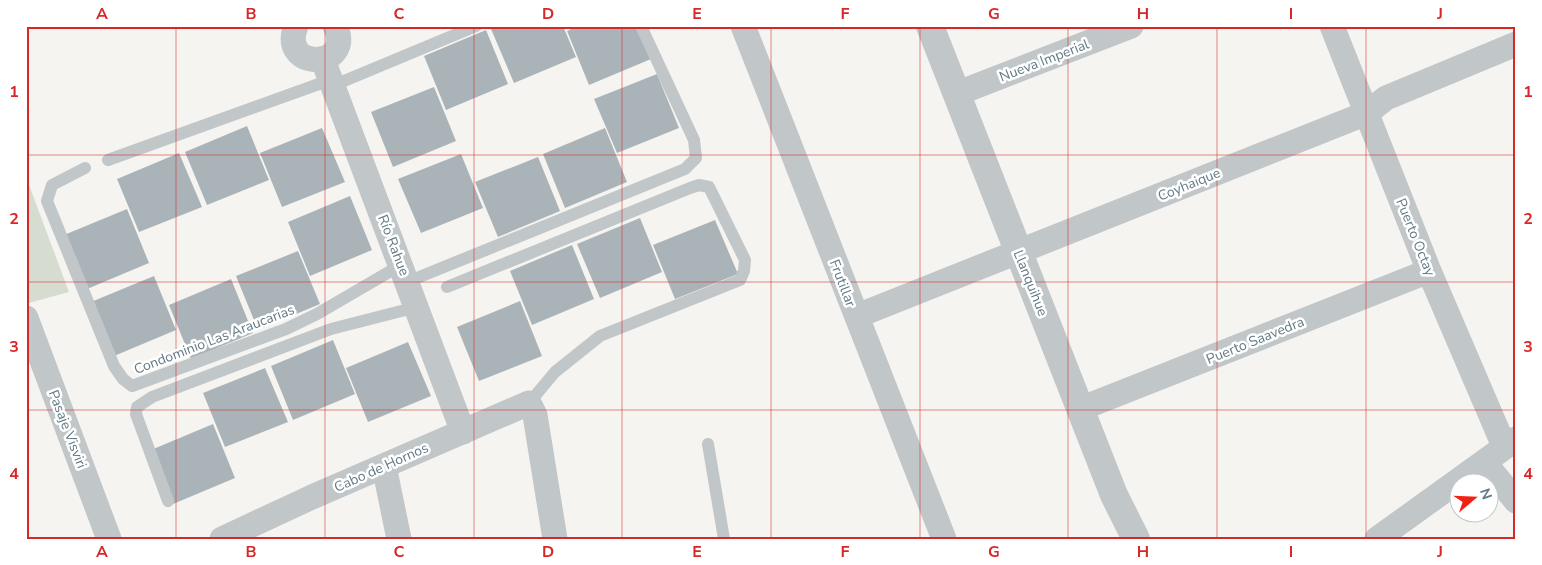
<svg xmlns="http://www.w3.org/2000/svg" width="1542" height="565" font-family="'Nunito Sans',sans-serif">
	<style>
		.green { fill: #d7dcd1 }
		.building { fill: #aab4b8 }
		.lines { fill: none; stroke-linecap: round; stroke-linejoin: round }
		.service { stroke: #c1c6c9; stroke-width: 12 }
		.minor { stroke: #c1c6c9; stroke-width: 25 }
		.tertiary { stroke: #c1c6c9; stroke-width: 28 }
		.grid { fill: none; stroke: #d62828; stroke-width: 1; stroke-opacity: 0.55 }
		.labels { text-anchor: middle; stroke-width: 5; stroke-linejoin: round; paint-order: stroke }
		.street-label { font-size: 14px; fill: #617a84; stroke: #fff }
		.neatline { fill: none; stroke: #d62828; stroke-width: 2 }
		.grid-label { font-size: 16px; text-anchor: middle; font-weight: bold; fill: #d62828 }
	</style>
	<rect width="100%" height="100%" fill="#f5f4f0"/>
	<!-- green -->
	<path class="green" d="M26,177l43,115 -40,11 -3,-7z"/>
	<!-- building -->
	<path class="building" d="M498,26h65l13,31 -62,26 -23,-54z
		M578,26h60l13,33 -62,26 -22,-54z
		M486,30l22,54 -62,26 -22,-54z
		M657,74l22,54 -62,25 -23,-54z
		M434,87l22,54 -63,26 -22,-55z
		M247,126l22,54 -62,25 -22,-53z
		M322,128l23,54 -63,25 -22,-54z
		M605,128l22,54 -62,26 -22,-54z
		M179,153l23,54 -63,25 -22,-53z
		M461,154l22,54 -62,25 -23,-54z
		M538,157l22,54 -62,26 -23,-55z
		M350,196l22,54 -62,26 -22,-54z
		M127,209l22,54 -62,26 -23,-54z
		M640,218l22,54 -62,26 -23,-54z
		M715,220l23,54 -63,25 -22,-54z
		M572,245l22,54 -62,26 -22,-54z
		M298,251l22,53 -62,26 -22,-54z
		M154,276l22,54 -62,26 -23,-54z
		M231,279l22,54 -62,26 -22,-54z
		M520,301l22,55 -63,25 -22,-54z
		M333,340l22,54 -62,26 -22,-54z
		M408,342l23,54 -63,26 -22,-54z
		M265,368l23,54 -63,25 -22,-54z
		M213,424l22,54 -62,26 -22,-54z"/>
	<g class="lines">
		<!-- service -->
		<path class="service" d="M332,86l144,-60
			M108,160l222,-80
			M85,168l-33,17 -5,16 67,165 9,13 9,7 154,-57 31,-15 84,-49
			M407,282l278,-113 11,-11 -2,-18 -53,-114
			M447,287l243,-99 9,-3 10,2 36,73 -1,11 -4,9 -140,56 -45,36 -26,31
			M708,444l16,95
			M168,501l-32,-87 1,-7 15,-10 179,-68 86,-22"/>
		<!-- minor -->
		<path class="minor" d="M296,26c-18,46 60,43 39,0
			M743,26l201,513
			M1332,26l97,245 75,175
			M323,60l140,372
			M956,94l175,-68
			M857,316l510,-203 19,-15 130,-54
			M26,318l83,221
			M1080,409l349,-138
			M1484,462l32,39
			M384,466l15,73
			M222,539l90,-42 217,-94 6,12 20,124
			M1377,539l139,-100"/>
		<!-- tertiary -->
		<path class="tertiary" d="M930,26l184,469 22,44"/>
	</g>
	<!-- grid -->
	<path class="grid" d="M176,26v513M325,26v513M474,26v513M622,26v513M771,26v513M920,26v513M1068,26v513M1217,26v513M1366,26v513M26,155h1490M26,282h1490M26,410h1490"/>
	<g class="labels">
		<!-- street labels -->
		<g class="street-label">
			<text transform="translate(1044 60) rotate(-21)" y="5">Nueva Imperial</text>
			<text transform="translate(1189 184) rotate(-22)" y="5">Coyhaique</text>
			<text transform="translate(1416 237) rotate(68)" y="5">Puerto Octay</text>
			<text transform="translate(394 245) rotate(69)" y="5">Río Rahue</text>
			<text transform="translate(843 283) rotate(69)" y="5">Frutillar</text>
			<text transform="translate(1031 283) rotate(68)" y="5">Llanquihue</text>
			<text transform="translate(214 339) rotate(-21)" y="5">Condominio Las Araucarias</text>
			<text transform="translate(1255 340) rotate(-22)" y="5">Puerto Saavedra</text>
			<text transform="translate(68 429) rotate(69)" y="5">Pasaje Visviri</text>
			<text transform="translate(381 467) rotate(-24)" y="5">Cabo de Hornos</text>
		</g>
	</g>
	<!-- border -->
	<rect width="1542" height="565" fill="none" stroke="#ffffff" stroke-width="55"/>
	<!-- north arrow -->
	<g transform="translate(1474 498) rotate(71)"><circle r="24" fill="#ffffff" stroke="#c0cace"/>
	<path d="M0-4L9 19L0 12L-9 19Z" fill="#f12214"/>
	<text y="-8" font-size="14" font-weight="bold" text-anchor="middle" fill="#617a84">N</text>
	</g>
	<rect x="28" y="28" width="1486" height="510" class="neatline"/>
	<g class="grid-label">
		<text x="102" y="19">A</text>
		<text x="251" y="19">B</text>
		<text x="399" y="19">C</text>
		<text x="548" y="19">D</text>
		<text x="697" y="19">E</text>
		<text x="845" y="19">F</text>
		<text x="994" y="19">G</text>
		<text x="1143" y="19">H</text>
		<text x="1291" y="19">I</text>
		<text x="1440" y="19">J</text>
		<text x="14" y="97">1</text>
		<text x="1528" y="97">1</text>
		<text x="14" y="224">2</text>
		<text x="1528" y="224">2</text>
		<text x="14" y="352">3</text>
		<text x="1528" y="352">3</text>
		<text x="14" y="479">4</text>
		<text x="1528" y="479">4</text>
		<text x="102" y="557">A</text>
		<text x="251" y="557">B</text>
		<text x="399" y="557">C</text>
		<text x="548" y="557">D</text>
		<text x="697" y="557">E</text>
		<text x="845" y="557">F</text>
		<text x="994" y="557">G</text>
		<text x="1143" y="557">H</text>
		<text x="1291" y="557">I</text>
		<text x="1440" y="557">J</text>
	</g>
</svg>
